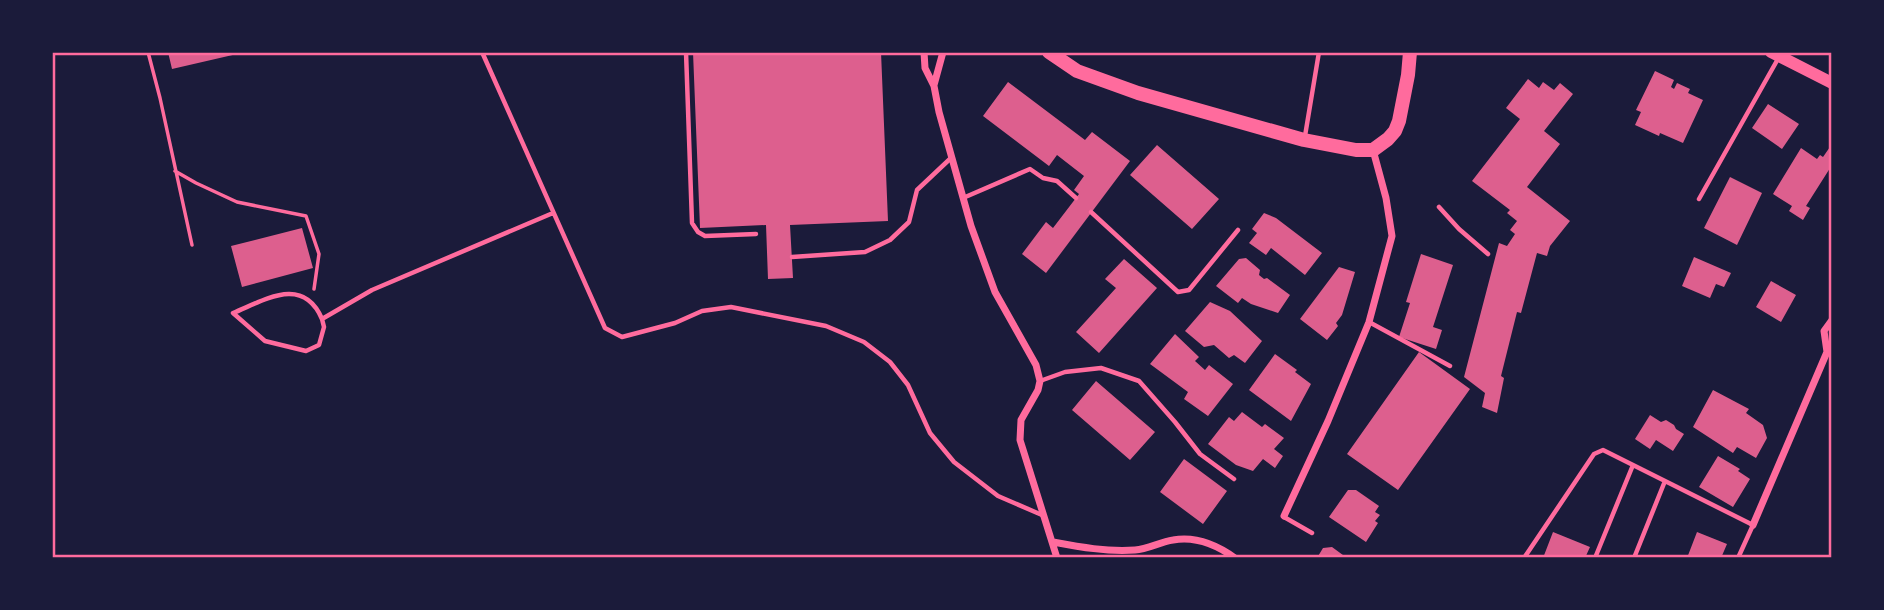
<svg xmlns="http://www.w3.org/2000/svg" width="1884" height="610" font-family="Arial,sans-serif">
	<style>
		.building { fill: #dd5f8e }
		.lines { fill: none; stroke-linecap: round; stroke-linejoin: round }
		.path { stroke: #ff6b9d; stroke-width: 3.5 }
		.service { stroke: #ff6b9d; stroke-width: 4.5 }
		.minor { stroke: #ff6b9d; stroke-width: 7 }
		.secondary { stroke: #ff6b9d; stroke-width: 12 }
		.primary { stroke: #ff6b9d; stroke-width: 14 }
		.neatline { fill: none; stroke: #ff6b9d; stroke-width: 2.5 }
	</style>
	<rect width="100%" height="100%" fill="#1b1b3a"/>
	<!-- building -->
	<path class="building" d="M168,52h69v2l-65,15z
		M693,52h188l7,169 -98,4 3,53 -25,1 -2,-54 -66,3z
		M1655,71l19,9 -3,7 3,2 3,-6 13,6 -2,4 15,7 -20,43 -23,-10 -1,3 -24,-11 6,-13 -5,-2z
		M1528,79l11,9 4,-6 11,8 6,-7 13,11 -29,37 16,13 -33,43 43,34 -20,25 -3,10 -10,-3 -16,60 -4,-1 -16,64 3,2 -7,35 -15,-6 3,-14 -21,-16 35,-134 8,3 8,-12 -5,-4 7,-9 -10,-8 3,-3 -38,-29 48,-62 -14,-11z
		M1008,82l77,58 7,-8 38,29 -84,112 -24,-19 24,-32 7,6 26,-34 -5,-4 10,-14 -27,-21 -8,11 -66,-50z
		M1768,104l31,20 -17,25 -30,-21z
		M1832,144v21l-26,41 4,2 -7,12 -14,-9 3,-5 -19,-12 28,-46 16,11 3,-4 3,2z
		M1157,145l62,54 -27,30 -62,-54z
		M1730,177l32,16 -25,52 -33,-17z
		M1264,213l12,5 46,35 -17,22 -34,-27 -5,7 -17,-12 8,-10 -5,-4z
		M302,228l11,40 -71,19 -11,-41z
		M1421,254l32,11 -20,62 9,3 -6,19 -37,-12 11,-34 -4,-1z
		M1694,257l37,16 -7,14 -8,-3 -6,14 -28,-12z
		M1246,258l14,12 -1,5 5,4 3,-1 23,17 -12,18 -27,-9 -9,-6 -4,5 -22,-17 23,-27z
		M1124,259l33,29 -58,65 -23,-21 40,-44 -11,-9z
		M1339,267l16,5 -13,43 -6,8 2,3 -11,14 -27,-21z
		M1771,281l25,14 -15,27 -25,-15z
		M1210,302l20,9 32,30 -17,22 -11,-8 -5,3 -15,-13 -10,2 -19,-16z
		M1175,334l24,23 -4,4 10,9 4,-5 24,19 -25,32 -24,-17 4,-7 -38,-28z
		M1419,352l51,37 -72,101 -51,-36z
		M1275,354l22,16 -2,2 16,12 -20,37 -42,-31z
		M1096,381l59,51 -25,28 -58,-50z
		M1713,390l36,19 -3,4 17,12 4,13 -11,20 -19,-11 -4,6 -40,-26z
		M1242,412l20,15 3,-3 19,14 -10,11 9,7 -8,12 -12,-9 -10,12 -17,-6 -28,-21 21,-27 5,4z
		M1650,415l11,7 5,-2 8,5 2,4 8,5 -11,17 -17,-11 -6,9 -15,-10z
		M1718,456l22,13 -2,2 12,8 -17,28 -34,-20z
		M1184,459l43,32 -24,33 -43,-32z
		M1348,490h8l23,16 -4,6 5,3 -5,6 3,2 -12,19 -37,-25z
		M1553,532l37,15 -5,11h-42z
		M1697,532l30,12 -6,14h-34z
		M1332,547l15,11h-30l6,-10z"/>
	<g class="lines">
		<!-- path -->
		<path class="path" d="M148,52l12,46 32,147
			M175,171l21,12 41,19 69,14 13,38 -5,35"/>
		<!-- service -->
		<path class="service" d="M482,52l123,276 17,9 53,-14 27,-12 29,-4 95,19 38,16 26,20 18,23 22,48 24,29 44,34 44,19
			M686,52l6,171 6,9 7,4 51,-2
			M1305,136l14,-84
			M963,198l67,-29 13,9 14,3 19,17
			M1699,199l80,-142
			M1439,207l20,22 29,25
			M1091,212l87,80 11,-2 49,-60
			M792,257l73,-5 25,-12 19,-18 8,-32 35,-33
			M322,319l2,8 -5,18 -13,6 -41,-10 -32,-28c32,-13 70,-38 89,6l50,-29 181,-77
			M1369,322l81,44
			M1040,381l25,-9 36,-4 38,13 36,41 25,32 34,25
			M1284,517l28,16
			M1524,558l70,-104 9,-4 150,75 -15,33
			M1595,558l38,-93
			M1634,558l31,-77"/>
		<!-- minor -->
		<path class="minor" d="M924,52l1,16 9,18 5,26 32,114 24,66 41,73 4,16 -2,9 -17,30 -1,20 37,118
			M934,85l9,-33
			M1284,516l44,-95 41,-99 23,-86 -6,-38 -13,-48
			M1753,525l74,-173 -3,-21 8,-11
			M1053,542c27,5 54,10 82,8 13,-1 25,-8 38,-10 22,-4 44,5 62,18"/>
		<!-- secondary -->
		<path class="secondary" d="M1771,52l61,31"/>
		<!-- primary -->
		<path class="primary" d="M1049,52l28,19 61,22 166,47 52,10h17l15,-11 7,-8 4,-10 9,-46 2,-23"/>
	</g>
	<!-- border -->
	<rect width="1884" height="610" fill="none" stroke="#1b1b3a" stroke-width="108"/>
	<rect x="54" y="54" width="1776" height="502" class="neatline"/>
</svg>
